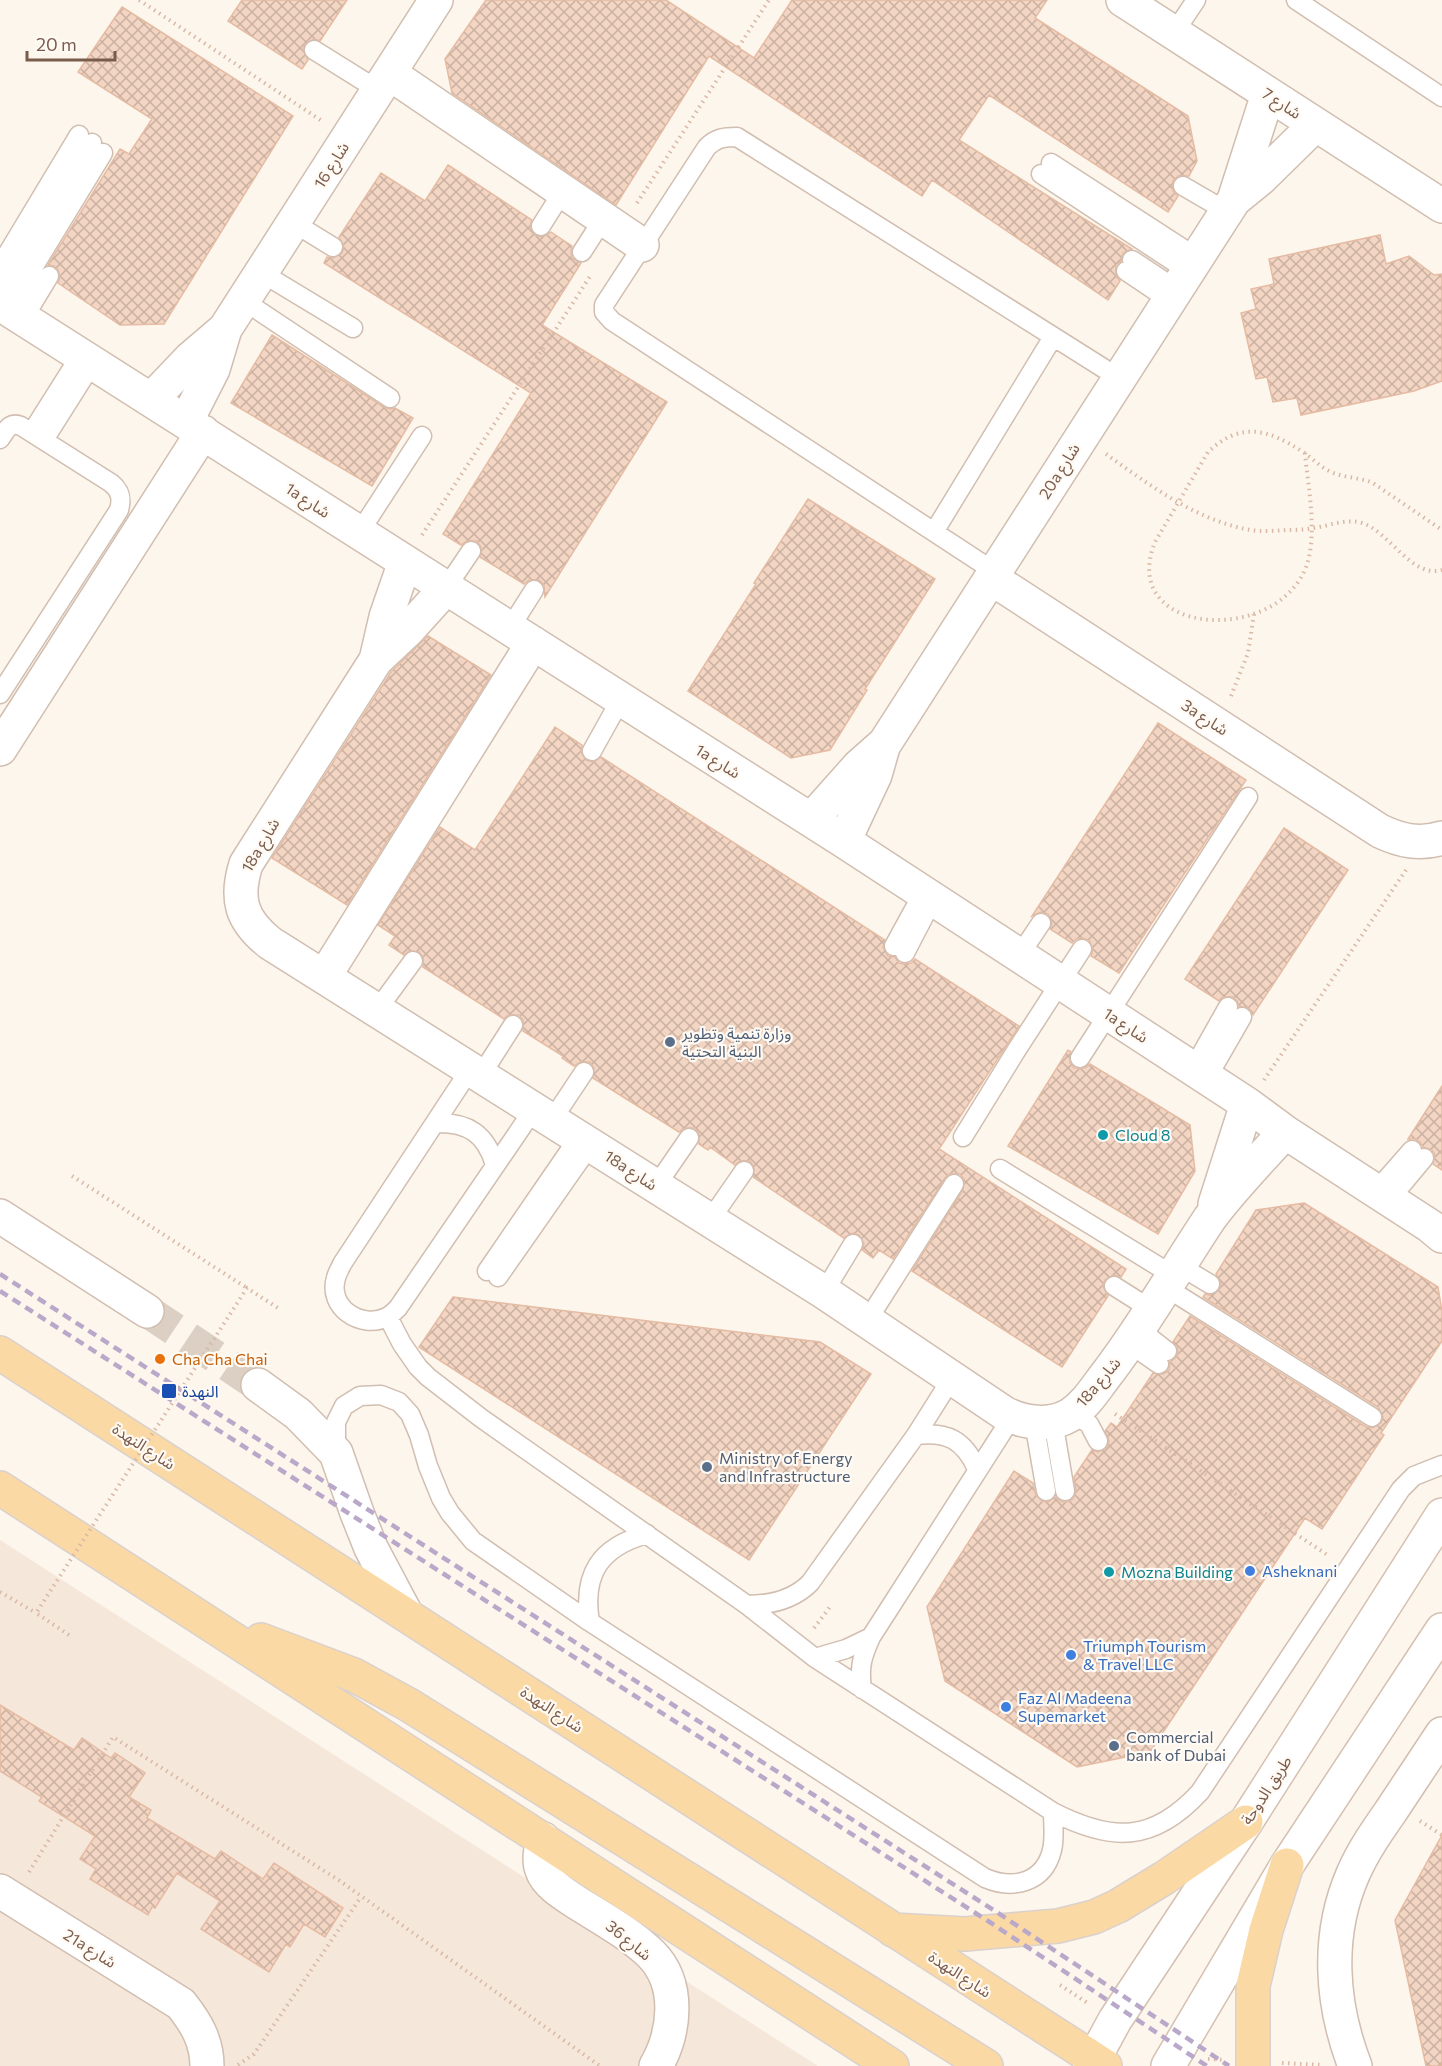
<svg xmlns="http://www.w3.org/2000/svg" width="1442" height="2066" font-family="Commissioner,'Noto Sans Arabic',sans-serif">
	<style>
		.residential { fill: #f5e8da }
		.building { fill: url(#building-cross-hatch); stroke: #e6bba3; stroke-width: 1.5 }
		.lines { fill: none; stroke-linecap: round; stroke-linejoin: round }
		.street-tunnel { stroke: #dcd0c4; stroke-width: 33; stroke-dasharray: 33 16; stroke-linecap: butt }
		.lane-casing { stroke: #d1beb0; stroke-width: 21 }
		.street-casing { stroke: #d1beb0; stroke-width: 36 }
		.secondary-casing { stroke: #d6c0b0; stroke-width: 36 }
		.primary-casing { stroke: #dad1cd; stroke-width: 36 }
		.path { stroke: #d9b8a5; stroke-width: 4; stroke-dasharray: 1.5 4.5; stroke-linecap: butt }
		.lane { stroke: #fff; stroke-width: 18 }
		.street { stroke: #fff; stroke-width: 33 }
		.secondary { stroke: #fff; stroke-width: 33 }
		.primary { stroke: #fbd9a5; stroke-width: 33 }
		.rail { stroke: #b9a8c9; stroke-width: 4.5; stroke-dasharray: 9 6; stroke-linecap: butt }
		.path-bridge { stroke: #d9b8a5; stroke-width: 4; stroke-dasharray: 1.5 4.5; stroke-linecap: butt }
		.service-dot { fill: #5c6f8a; stroke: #fffaf3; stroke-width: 2 }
		.culture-dot { fill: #0f9aa8; stroke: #fffaf3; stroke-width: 2 }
		.food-dot { fill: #e8710a; stroke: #fffaf3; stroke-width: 2 }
		.transit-dot { fill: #1a4fb4; stroke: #fffaf3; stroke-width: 2 }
		.shop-dot { fill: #3f7fe0; stroke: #fffaf3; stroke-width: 2 }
		.labels { text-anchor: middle; stroke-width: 4.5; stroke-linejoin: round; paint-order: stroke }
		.street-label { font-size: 16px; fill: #7a5c4d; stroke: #fffaf3 }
		.service-label { font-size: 16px; fill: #4e5e75; stroke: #fffaf3; text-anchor: start }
		.culture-label { font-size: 16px; fill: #0d838f; stroke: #fffaf3; text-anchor: start }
		.food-label { font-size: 16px; fill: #c56008; stroke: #fffaf3; text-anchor: start }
		.transit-label { font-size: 16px; fill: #164399; stroke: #fffaf3; text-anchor: start }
		.shop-label { font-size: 16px; fill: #366cbe; stroke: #fffaf3; text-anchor: start }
	</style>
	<defs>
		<pattern id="building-cross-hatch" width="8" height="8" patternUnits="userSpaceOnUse" patternTransform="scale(1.5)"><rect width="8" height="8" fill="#f3d5c3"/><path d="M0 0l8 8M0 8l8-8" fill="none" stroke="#cab0a1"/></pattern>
	</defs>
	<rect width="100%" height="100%" fill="#fdf6ec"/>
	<!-- residential -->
	<path class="residential" d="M0,1540l818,526h-818z"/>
	<!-- building -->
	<path class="building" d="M242,0h105l-27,41 -6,-2 -9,5 -2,6 5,10 -6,9 -74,-48z
		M486,0h180l88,58 38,-58h255l-12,18 153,98 9,45 -8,15h-11l-5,5v10l5,5 -10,16 -179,-117 -30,45 173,109 -9,4 -2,8 -5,4v10l4,6 -12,19 -176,-120 -10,16 -213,-140 -93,149 -164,-112 -7,-34z
		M122,7l171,109 -129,208 -44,1 -62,-42 2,-6 -2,-7 -4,-4 -6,-1 72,-116 9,5 23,-35 -74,-47z
		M448,165l84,55 -2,6 5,9 6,2 10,-5 21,14 -1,6 1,6 9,5 -39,62 125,77 -122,195 -1,-12 -5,-5h-10l-5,4 -44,-27 1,-10 -4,-6h-10l-6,4 -18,-11 88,-141 -207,-130 3,-6 6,1 9,-5 2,-6 -5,-10 42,-64 44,28z
		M1380,235l6,29 23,-8 25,19 8,-1v107l-28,10 -113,24 -4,-17 -24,4 -6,-25 -11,2 -15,-66 15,-4 -5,-20 23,-5 -5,-25z
		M272,335l112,72 6,2 5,-1 18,10 -41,68 -141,-83z
		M808,499l127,80 -70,110 2,1 -37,60 -39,8 -103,-67 68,-107 -2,-1z
		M428,636l63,39 -144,230 -75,-47 119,-186z
		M1158,723l88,57 -127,193 -28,-17 2,-7 -4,-9 -7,-2 -6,1 -4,4 -22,-14 2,-6 -4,-9 -7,-2 -9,4z
		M555,727l27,18 -1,7 5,8 7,2 8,-5 284,183 -2,7 5,9 7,1 4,6 6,1 6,-1 4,-4 104,67 -80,123 187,120 -5,8 -7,-2 -9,5 -2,6 5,10 -46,71 -150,-96 51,-81 1,-11 -4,-5h-11l-4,4 -52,81 -14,-9 -6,8 -11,-8 2,-6 -5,-9 -6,-2 -9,5 -91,-61 1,-10 -4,-6h-10l-5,4 -25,-18 -2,3 -9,-6v-10l-4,-6h-10l-6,4 -86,-54 1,-10 -4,-6h-10l-6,4 -12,-8 1,-2 -40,-25v-11l-4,-5h-11l-4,4 -81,-52v-10l-4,-5 -10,-1 -5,4 -15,-10 6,-9 -17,-11 62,-98 35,23z
		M1284,828l64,42 -95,145 -5,-7 -9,-2 -2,-5 -4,-4h-10l-4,4 -34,-22z
		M1068,1050l3,2 -1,11 4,5h11l5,-4 100,61 5,46 -37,63 -150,-88z
		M1442,1086v84l-9,-6 2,-9 -3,-5 -9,-3 -3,-5 -5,-3h-7z
		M1304,1203l134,84 4,25v29l-61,92 3,2 -62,94 -17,-11 -155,234 -73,15 -132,-86 -18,-74 87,-136 19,12 2,10 7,8 6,1 7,-5 7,5h5l6,-3 3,-9 -2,-13 18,-27 6,2 9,-5 2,-6 -4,-10 6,-8 6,4 36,-54 10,1 6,-4 1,-8 5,-4 3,-5 -1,-7 -4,-4 17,-26 176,111 6,1 9,-5 2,-6 -5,-10 -175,-110 2,-3 5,1 9,-5 2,-6 -5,-10 40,-64z
		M453,1297l367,45 51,32 -122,186 -330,-213z
		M0,1705l74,45 8,-12 29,20 4,-5 30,20 -16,24 22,13 -4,8 68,41 6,-8 42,28 11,-16 69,45 -18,29 -21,-13 -14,23 -4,-3 -17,28 -68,-43 19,-28 -43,-28 -22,35 -3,-1 -4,8 -58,-36 6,-10 -16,-10 15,-23 -56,-35 3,-4 -42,-26z
		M1442,1835v231h-16l-31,-146z"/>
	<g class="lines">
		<!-- street-tunnel -->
		<path class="street-tunnel" d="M147,1311l111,74"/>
		<defs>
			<path id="lane" d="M1296,0l146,97
				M1174,33l22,-33
				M314,50l64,40
				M1051,163l145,94
				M1041,174l147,97
				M1183,186l43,25
				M294,223l39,24
				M541,226l22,-35
				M582,252l25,-39
				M1132,260l44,29
				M0,266l79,-131
				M1126,271l43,29
				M262,273l91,55
				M0,293l92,-150
				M244,301l146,97
				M8,309l95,-156
				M23,319l26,-43
				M32,432l48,-76
				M0,439c6,-8 9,-18 21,-13l90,57c10,8 11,16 8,27l-119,184
				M44,440l48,-76
				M934,532l119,-195
				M359,533l63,-97
				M995,572l-383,-251 -8,-9v-7l103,-158c9,-9 17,-10 30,-10l382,241
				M446,588l25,-37
				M510,628l24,-38
				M592,751l29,-52
				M894,946l29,-53
				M905,953l28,-54
				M1019,956l22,-33
				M377,1010l36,-49
				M1080,1058l168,-261
				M471,1068l-129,196c-2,5 -5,9 -6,14 -9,29 25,52 51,39 4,-2 8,-6 11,-9l136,-199
				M1193,1069l35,-62
				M481,1075l32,-50
				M1207,1078l35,-61
				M552,1120l32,-48
				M436,1123c32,-1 50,11 59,42
				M963,1137l53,-86 66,-102
				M1000,1169l174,107
				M656,1186l33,-48
				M1376,1191l36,-41
				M1389,1200l35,-42
				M710,1220l34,-49
				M1180,1266l30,18
				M487,1271l92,-134
				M498,1277l93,-133
				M1114,1286l38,24
				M1167,1288l205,129
				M824,1292l29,-48
				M388,1317l14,27 16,23 10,10 53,41 266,187 68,53 238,154c59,30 100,31 147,-20l201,-303 13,-13 28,-11
				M867,1321l87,-137
				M1139,1329l28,22
				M1130,1344l29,20
				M1072,1413l17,11 9,17
				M1053,1421l12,70
				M1034,1422l12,69
				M916,1435c31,-4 48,5 61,34
				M336,1451v-29l8,-16 16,-10 21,-1 18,7 11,12 9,21 9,31 13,32 9,15 23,28 117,81 395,256c28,12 59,5 67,-28 3,-12 1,-26 1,-38
				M747,1605c24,0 46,-5 63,-22l106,-148 36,-57
				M590,1622c-8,-48 10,-75 57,-88
				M815,1658l31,-9 25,-12
				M862,1689c-3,-23 0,-32 9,-52l141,-220"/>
			<path id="street" d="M1123,0l319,206
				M389,73l253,172
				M1234,200l34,-106
				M0,304l844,537 403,263 38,28 145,94 12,10
				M151,400l40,-42 34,-29 211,-329
				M186,422l27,-53 12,-40
				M991,578l389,253c21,10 40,14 62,7
				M446,588l-38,42 -32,30 -130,204c-11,35 -5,56 24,79l554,349 180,121c20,10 46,14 66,2 17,-11 27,-29 39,-44 37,-49 67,-102 101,-153 22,-30 50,-58 75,-86
				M376,660l10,-43 19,-55
				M0,749l203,-317
				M811,820l48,-54 26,-23 349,-543 27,-22 54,-53
				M844,841l31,-66 8,-28
				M324,977l209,-334
				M1215,1204l32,-100
				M0,1216l147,95
				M258,1385l40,29 38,39 21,60 14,35 35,66
				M543,1839c-2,10 -5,21 -1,31 5,15 25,26 37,34 24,15 51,30 72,50 30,30 24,79 5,112
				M0,1891l181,113c15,19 26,37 26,62
				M1355,2066c-24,-62 -29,-130 -2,-192 10,-23 24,-43 38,-63 17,-26 34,-51 51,-77"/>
			<path id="secondary" d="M1090,2066l25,-46 131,-198 196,-307
				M1168,2066l119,-201 155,-235"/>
			<path id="primary" d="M0,1353l1105,713
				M0,1488l892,578
				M261,1640l93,35 55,30 577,361
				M893,1930l72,4 93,-8 36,-9 24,-11 46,-28 82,-56
				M1253,2066v-80l13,-56 21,-65"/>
		</defs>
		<!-- lane casing -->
		<use href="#lane" class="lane-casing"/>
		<!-- street casing -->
		<use href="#street" class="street-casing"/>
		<!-- secondary casing -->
		<use href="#secondary" class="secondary-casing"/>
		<!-- primary casing -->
		<use href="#primary" class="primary-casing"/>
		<!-- path -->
		<path class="path" d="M139,0l183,121
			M637,203l132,-203
			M1305,453c3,34 13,82 1,114 -30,79 -189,69 -151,-25l53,-90c33,-31 60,-23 95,0 9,6 16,14 26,19 14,7 30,6 44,12l69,47
			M1106,454c42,30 87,64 139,75 14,3 28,2 41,1 9,0 18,0 27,-2 17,-2 32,-10 49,-5 27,8 50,56 80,47
			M422,535l169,-260
			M1231,696l17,-43 6,-39
			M1264,1080l142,-210
			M72,1176l175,112
			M1115,1414l214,142
			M0,1592l36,21
			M814,1628l16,-21
			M1420,1821l22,14
			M29,1872l84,-135 227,144 260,185
			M1060,1985l29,19
			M1208,2059l16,1
			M1282,2063l41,2
			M238,2065l16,-11 107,-157"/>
		<!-- lane -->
		<use href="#lane" class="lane"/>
		<!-- street -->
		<use href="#street" class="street"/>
		<!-- secondary -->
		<use href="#secondary" class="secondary"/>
		<!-- primary -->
		<use href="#primary" class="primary"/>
		<!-- rail -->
		<path class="rail" d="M0,1274l995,637 234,155
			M0,1291l988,630 219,145"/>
		<!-- path-bridge -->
		<path class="path-bridge" d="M69,1635l-33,-22 211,-325 34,22"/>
	</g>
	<!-- markers -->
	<g class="service-dot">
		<circle cx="670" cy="1042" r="6"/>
		<circle cx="707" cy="1467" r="6"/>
		<circle cx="1114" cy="1746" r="6"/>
	</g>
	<g class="culture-dot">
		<circle cx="1103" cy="1135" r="6"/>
		<circle cx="1109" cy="1572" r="6"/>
	</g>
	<circle class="food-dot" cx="160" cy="1359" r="6"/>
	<rect class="transit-dot" x="161" y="1383" width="16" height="16" rx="3"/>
	<g class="shop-dot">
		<circle cx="1250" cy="1571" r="6"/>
		<circle cx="1071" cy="1655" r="6"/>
		<circle cx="1006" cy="1707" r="6"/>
	</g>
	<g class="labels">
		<!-- street labels -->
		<g class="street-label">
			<text transform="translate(1282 103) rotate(33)" y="6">شارع 7</text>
			<text transform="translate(331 165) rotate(-58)" y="6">شارع 16</text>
			<text transform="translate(1059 471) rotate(-58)" y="6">20a شارع</text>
			<text transform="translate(308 500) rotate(33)" y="6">1a شارع</text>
			<text transform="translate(1205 717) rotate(33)" y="6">3a شارع</text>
			<text transform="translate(718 761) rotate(32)" y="6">1a شارع</text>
			<text transform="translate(260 845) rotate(-60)" y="6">18a شارع</text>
			<text transform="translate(1126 1025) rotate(33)" y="6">1a شارع</text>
			<text transform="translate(631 1170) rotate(33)" y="6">18a شارع</text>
			<text transform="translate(1098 1382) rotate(-50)" y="6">18a شارع</text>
			<text transform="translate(144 1446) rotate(33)" y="6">شارع النهدة</text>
			<text transform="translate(552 1709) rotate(33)" y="6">شارع النهدة</text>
			<text transform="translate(1266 1790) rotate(-57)" y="6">طريق الدوحة</text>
			<text transform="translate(629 1940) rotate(39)" y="6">شارع 36</text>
			<text transform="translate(90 1948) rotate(32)" y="6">21a شارع</text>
			<text transform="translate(960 1974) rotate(33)" y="6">شارع النهدة</text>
		</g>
		<!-- service labels -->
		<g class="service-label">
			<text x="682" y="1039">وزارة تنمية وتطوير<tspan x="682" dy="18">البنية التحتية</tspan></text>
			<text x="719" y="1464">Ministry of Energy<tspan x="719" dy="18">and Infrastructure</tspan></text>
			<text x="1126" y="1743">Commercial<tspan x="1126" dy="18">bank of Dubai</tspan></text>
		</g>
		<!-- culture labels -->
		<g class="culture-label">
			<text x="1115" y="1141">Cloud 8</text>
			<text x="1121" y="1578">Mozna Building</text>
		</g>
		<!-- food labels -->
		<g class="food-label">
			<text x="172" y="1365">Cha Cha Chai</text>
		</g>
		<!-- transit labels -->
		<g class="transit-label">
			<text x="182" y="1397">النهدة</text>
		</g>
		<!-- shop labels -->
		<g class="shop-label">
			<text x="1262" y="1577">Asheknani</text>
			<text x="1083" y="1652">Triumph Tourism<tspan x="1083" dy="18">&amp; Travel LLC</tspan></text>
			<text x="1018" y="1704">Faz Al Madeena<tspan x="1018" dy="18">Supemarket</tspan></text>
		</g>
	</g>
	<!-- scale -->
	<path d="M27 51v9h88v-9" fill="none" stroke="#7a5c4d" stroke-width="3"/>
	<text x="36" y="51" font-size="18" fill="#7a5c4d" stroke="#fffaf3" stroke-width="4.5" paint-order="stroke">20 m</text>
</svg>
